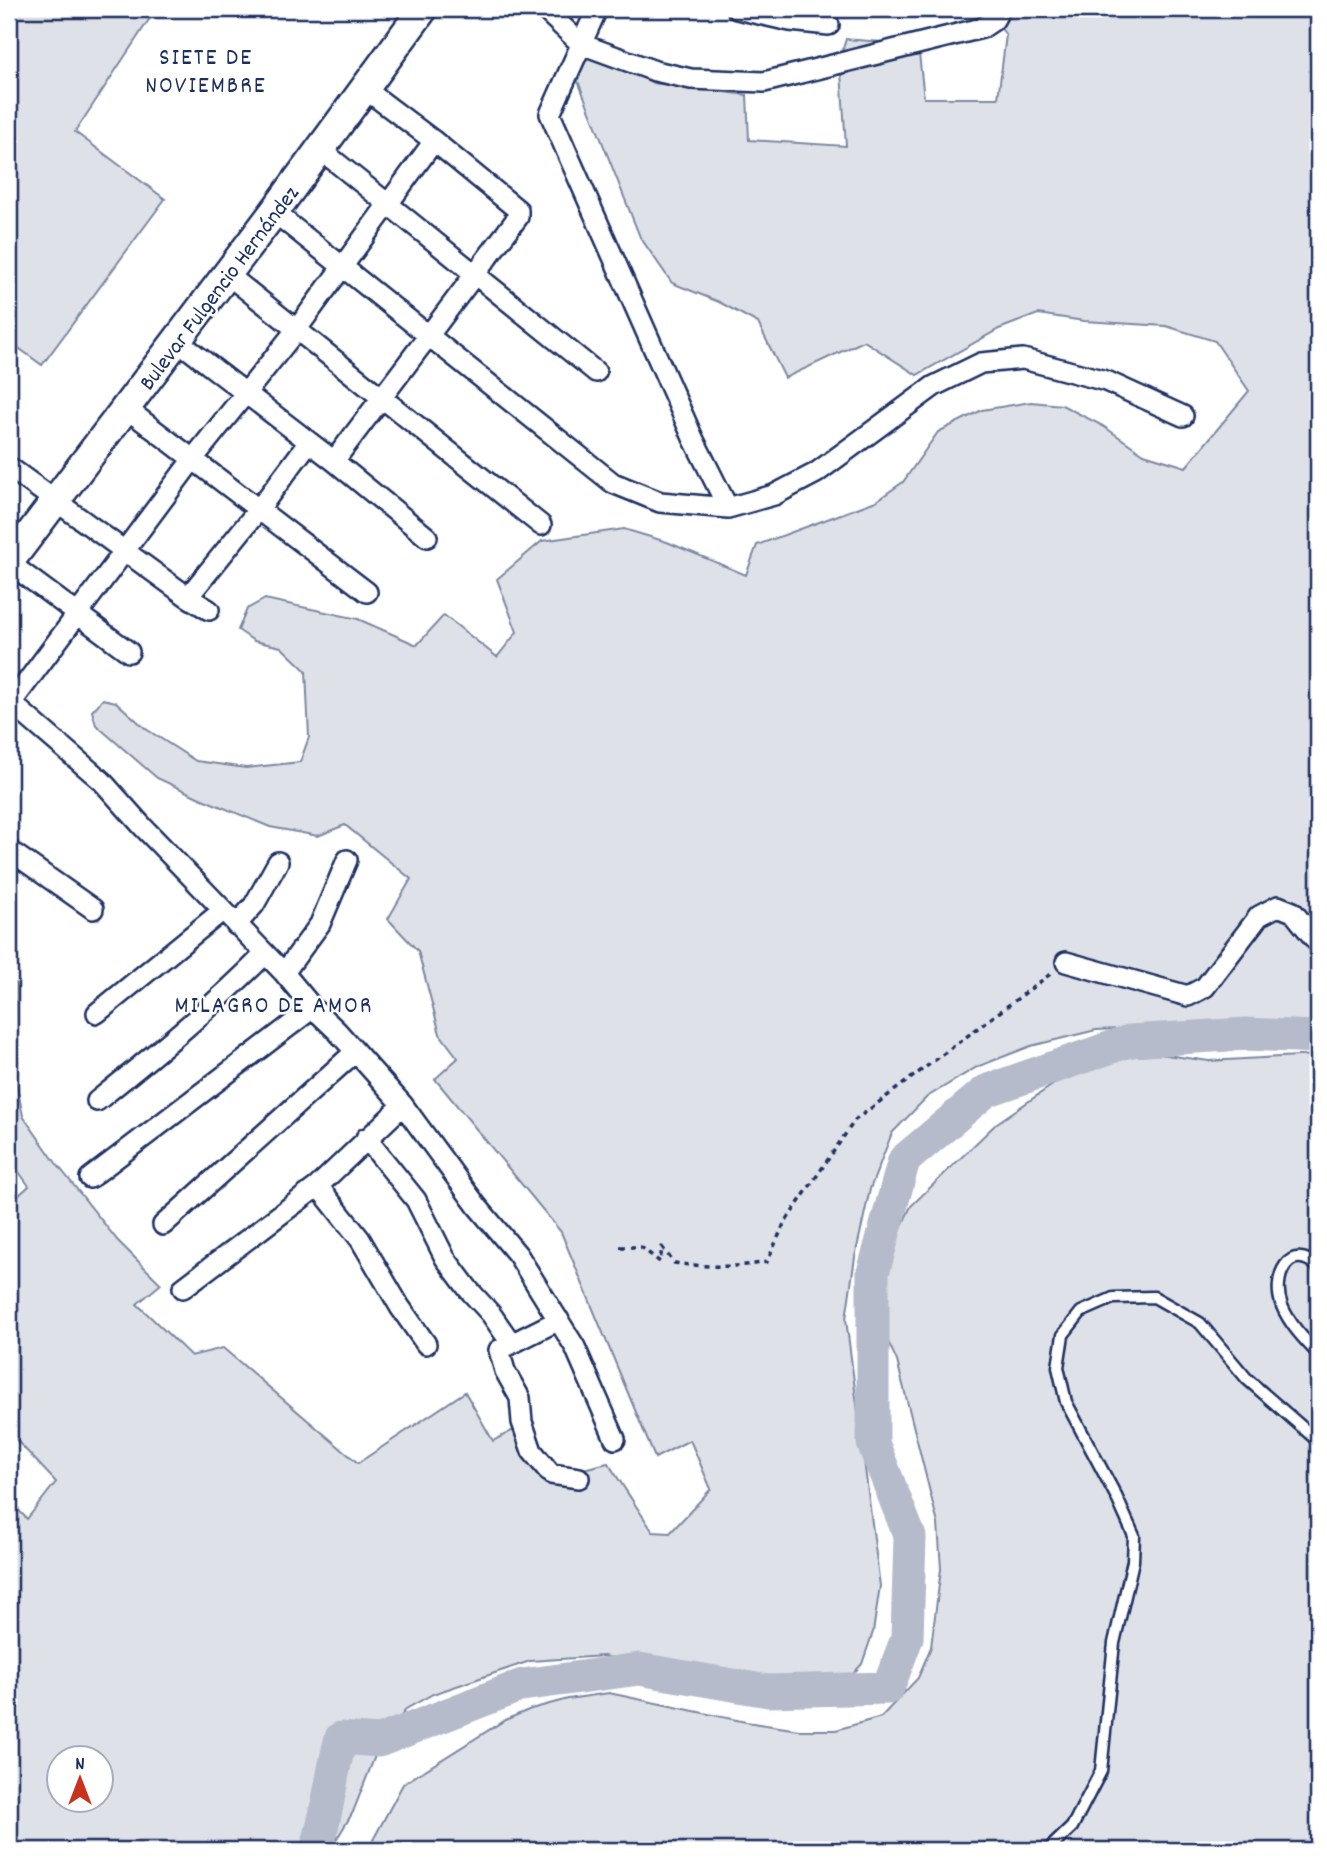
<svg xmlns="http://www.w3.org/2000/svg" width="1327" height="1859" font-family="Dekko,sans-serif">
	<style>
		.green { fill: #dee1e7; stroke: #7c88a2; stroke-width: 2; fill-rule: evenodd }
		.lines { fill: none; stroke-linecap: round; stroke-linejoin: round }
		.river { stroke: #b5bbca; stroke-width: 33 }
		.lane-casing { stroke: #1b2f5e; stroke-width: 15 }
		.street-casing { stroke: #1b2f5e; stroke-width: 24 }
		.secondary-casing { stroke: #1b2f5e; stroke-width: 33 }
		.path { stroke: #1b2f5e; stroke-width: 3.5; stroke-dasharray: 5 5; stroke-linecap: butt }
		.lane { stroke: #fff; stroke-width: 10 }
		.street { stroke: #fff; stroke-width: 19 }
		.secondary { stroke: #fff; stroke-width: 28 }
		.labels { text-anchor: middle; stroke-width: 5; stroke-linejoin: round; paint-order: stroke }
		.street-label { font-size: 23px; fill: #1b2f5e; stroke: #fff }
		.neighbourhood-label { font-size: 24px; letter-spacing: 2px; fill: #1b2f5e; stroke: #fff }
	</style>
	<rect width="100%" height="100%" fill="#fff"/>
	<filter id="ink" filterUnits="userSpaceOnUse"><feTurbulence type="fractalNoise" baseFrequency=".0143" numOctaves="2"/><feDisplacementMap in="SourceGraphic" scale="14" xChannelSelector="R" yChannelSelector="G"/><feConvolveMatrix kernelMatrix="1 2 1 2 8 2 1 2 1" color-interpolation-filters="sRGB"/></filter>
	<g filter="url(#ink)">
		<!-- green -->
		<path class="green" d="M9,9h147l-81,123 90,67 -123,166 -33,-24z
			M986,9h332v1021l-81,2 -93,-4 -48,2 -65,16 -54,21 -50,30 -35,36 -22,56 -15,68 -9,62 34,267 -7,46 -11,32 -20,22 -54,-2 -95,-10 -52,-8 -37,-10 -74,5 -97,33 -27,15 -29,42 -24,61 -23,38h-321v-350l18,19 29,-37 -47,-50v-228l20,-18 -20,-28v-182l7,8 -1,92 8,40 33,47 62,78 43,43 -24,20 54,52 32,-8 135,115 107,-71 28,49 28,-15 29,51 58,-14 45,69 17,1 41,-44 -21,-49 -35,18 -94,-226 -126,-153 23,-21 -18,-24 -22,-83 -30,-32 23,-40 -66,-54 -27,11 -48,-9 -70,-29 -43,-20 -61,-53 -4,-14 11,-12 13,3 30,27 50,32 50,7 54,-6 9,-25 -3,-66 -25,-24 -27,-6 -16,-11 9,-21 18,-10 93,20 59,26 27,-30 53,42 20,-25 -20,-53 45,-38 82,-12 43,13 79,33 11,-30 119,-44 27,-19 35,-50 44,-22 49,-8 31,3 41,21 41,28 42,13 63,-76 -34,-50 -49,-15 -82,-5 -46,-7 -39,15 -82,46 -53,-34 -79,37 -27,-55 -39,-21 -47,-19 -32,-46 -68,-171 15,-18 66,35 94,12 2,45 97,6 -6,-88 6,-19 72,6 6,53h74l8,-63zM60,1758h42v42h-42z
			M1159,1054l50,7 109,-6v795h-948l3,-10 30,-56 102,-64 26,-11 37,-10 41,-6 137,29 53,8h37l45,-13 37,-39 13,-31 10,-78 -3,-45 -41,-163 -17,-37 -7,-36 38,-82 86,-83 70,-48 32,-16z"/>
		<g class="lines">
			<!-- river -->
			<path class="river" d="M316,1850c12,-37 15,-75 25,-112l38,3 143,-56 117,-16 129,22 120,-3 19,-50 3,-101 -37,-94v-170l31,-113 82,-69 143,-50 117,-7 72,3"/>
			<defs>
				<path id="lane" d="M1318,1267c-29,-27 -47,11 -36,39 8,19 22,33 36,48
					M1048,1850l24,-23 29,-56 13,-128 19,-82 1,-25 -18,-40 -50,-94 -8,-35 5,-32 18,-23 32,-14 41,-1 46,26 47,56 71,62"/>
				<path id="street" d="M544,9l37,35 74,27 36,8 73,3 218,-54 12,-8 6,-11
					M597,9l-47,105 143,324 35,70
					M737,9l53,12 39,4
					M321,150l275,222
					M274,212l339,271 47,19 68,6 46,-13 42,-22 118,-87 47,-23 42,-4 83,22 77,35
					M227,274l314,251
					M178,341l156,120 93,76
					M127,409l240,183
					M334,461l184,-244v-7l-84,-69 -69,-52
					M9,467l179,130 21,13
					M9,563l120,89
					M188,597l71,-88 50,-67
					M9,701l93,80 41,46 141,146 29,35 24,23 66,74 74,101 41,49 57,92 40,92
					M9,706l184,-247 104,-130 137,-188
					M9,850l84,59
					M236,925l18,-20 24,-43
					M1066,962l122,34 17,-9 54,-71 19,-10 15,6 25,31
					M284,973l36,-49 27,-64
					M97,1013l125,-102
					M97,1101c57,-46 116,-94 168,-147
					M366,1138l50,62 29,58 24,32 22,24 20,29
					M90,1178l223,-170
					M318,1186l42,53 40,68 26,37
					M163,1225l192,-173
					M183,1288l135,-102 85,-81
					M559,1320l-60,30 6,21 15,27 2,24 10,29 19,23 28,4"/>
				<path id="secondary" d="M9,562l265,-350 149,-203"/>
			</defs>
			<!-- lane casing -->
			<use href="#lane" class="lane-casing"/>
			<!-- street casing -->
			<use href="#street" class="street-casing"/>
			<!-- secondary casing -->
			<use href="#secondary" class="secondary-casing"/>
			<!-- path -->
			<path class="path" d="M620,1247h21l19,15 2,-15 12,16c30,4 63,5 93,-1l17,-38 71,-104 198,-148"/>
			<!-- lane -->
			<use href="#lane" class="lane"/>
			<!-- street -->
			<use href="#street" class="street"/>
			<!-- secondary -->
			<use href="#secondary" class="secondary"/>
		</g>
	</g>
	<g class="labels">
		<!-- street labels -->
		<g class="street-label">
			<text transform="translate(218 287) rotate(-53)" y="8">Bulevar Fulgencio Hernández</text>
		</g>
		<!-- neighbourhood labels -->
		<g class="neighbourhood-label">
			<text x="206" y="64">SIETE DE<tspan x="206" dy="28">NOVIEMBRE</tspan></text>
			<text x="274" y="1012">MILAGRO DE AMOR</text>
		</g>
	</g>
	<!-- margin -->
	<rect width="1327" height="1859" fill="none" stroke="#fff" stroke-width="35"/>
	<rect x="18" y="18" width="1292" height="1824" fill="none" stroke="#1b2f5e" stroke-width="2.5" filter="url(#ink)"/>
	<!-- north arrow -->
	<g transform="translate(80 1779)"><circle r="33" fill="#ffffff" stroke="#a4acbf" stroke-width="2"/>
	<path d="M0-5L12 26L0 18L-12 26Z" fill="#c8321e"/>
	<text y="-10" font-size="19" font-weight="bold" text-anchor="middle" fill="#1b2f5e">N</text>
	</g>
</svg>
